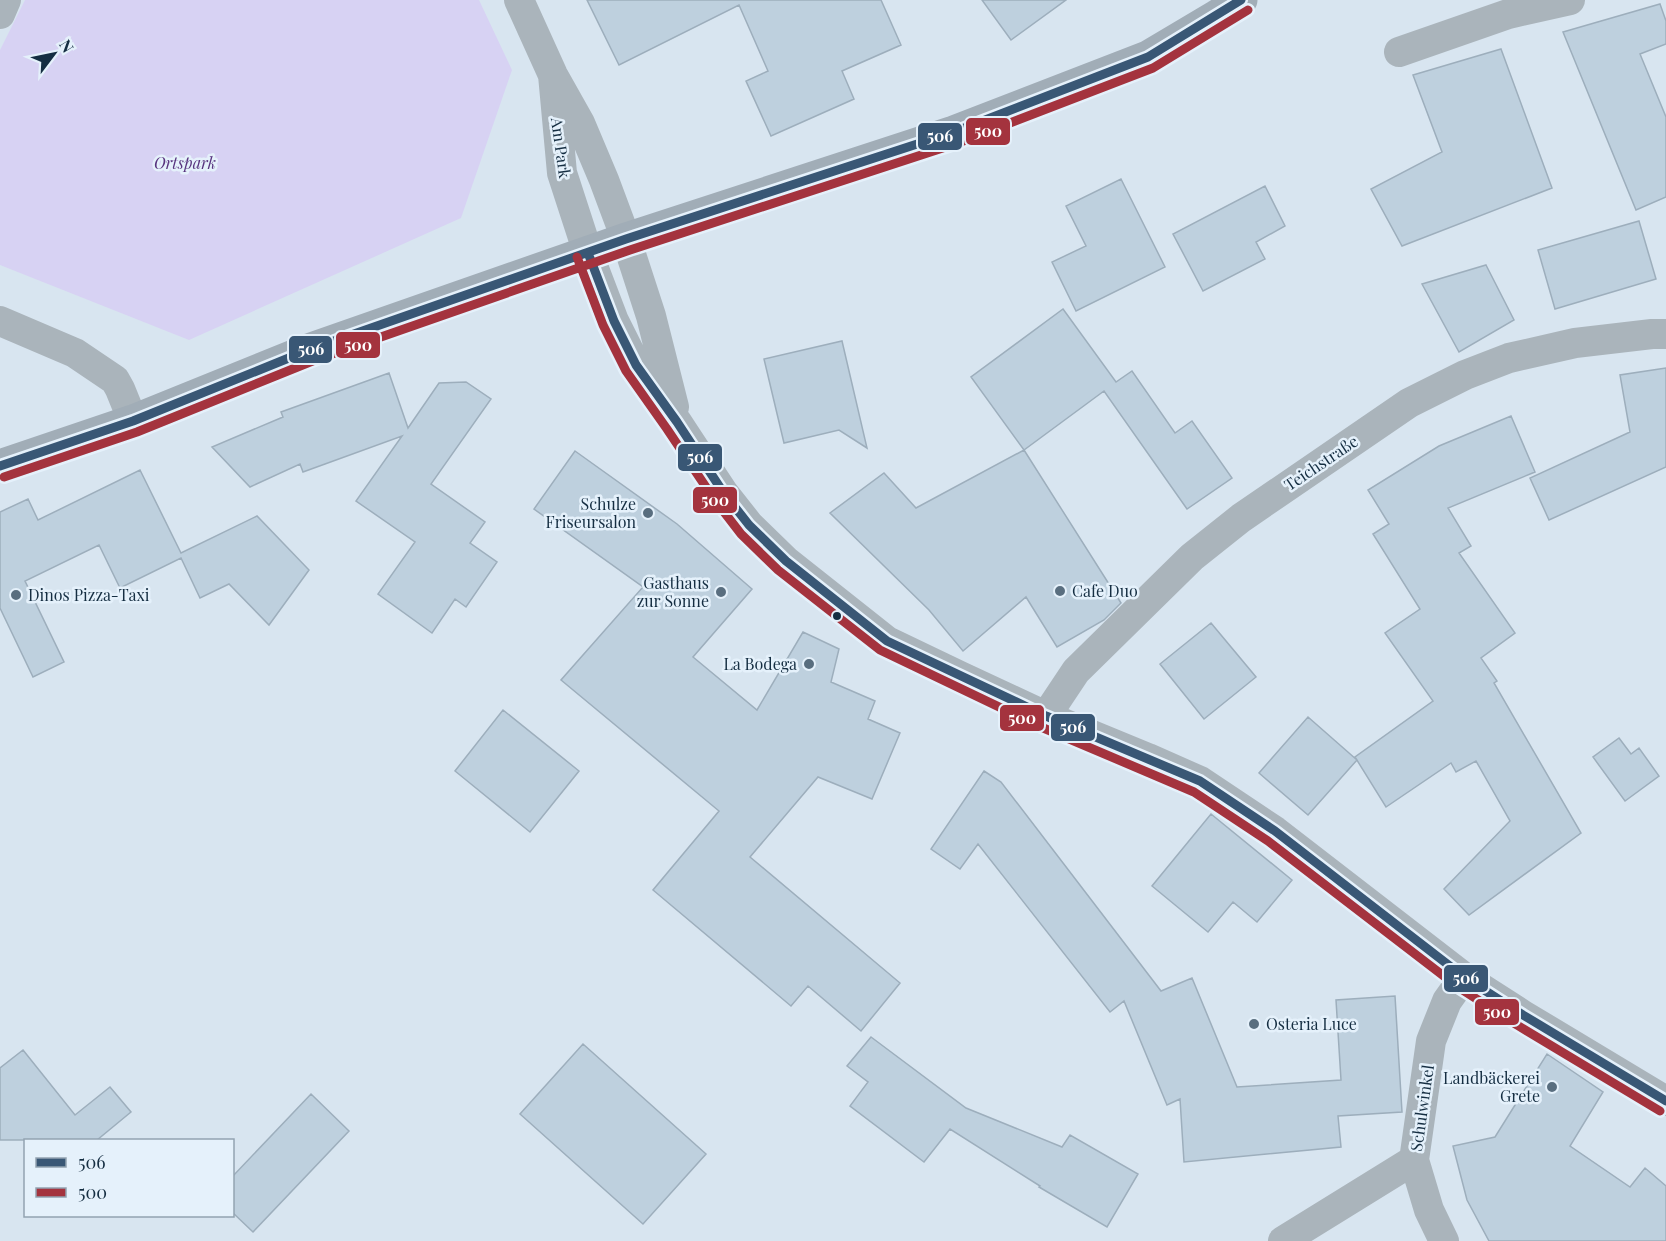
<svg xmlns="http://www.w3.org/2000/svg" width="1666" height="1241" font-family="'Playfair Display',serif">
	<style>
		.green { fill: #d7d2f3 }
		.building { fill: #bed0de; stroke: #9daebc; stroke-width: 1.5 }
		.lines { fill: none; stroke-linecap: round; stroke-linejoin: round }
		.minor { stroke: #aab4bb; stroke-width: 30 }
		.primary { stroke: #a1adb7; stroke-width: 33 }
		.bus-1-casing { stroke: #e5f1fb; stroke-width: 14 }
		.bus-2-casing { stroke: #e5f1fb; stroke-width: 14 }
		.bus-1 { stroke: #395775; stroke-width: 9 }
		.bus-2 { stroke: #a4333e; stroke-width: 9 }
		.poi-dot { fill: #596e7f; stroke: #e5f1fb; stroke-width: 2 }
		.bus-dot { fill: #152e42; stroke: #e5f1fb; stroke-width: 2 }
		.labels { text-anchor: middle; stroke-width: 5; stroke-linejoin: round; paint-order: stroke }
		.street-label { font-size: 16px; fill: #152e42; stroke: #e5f1fb }
		.park-label { font-size: 16px; font-style: italic; fill: #58347f; stroke: #e5f1fb }
		.poi-label { font-size: 16px; fill: #152e42; stroke: #e5f1fb; text-anchor: end }
		.line-badge { stroke: #e5f1fb; stroke-width: 2 }
		.badge-label { font-size: 16px; text-anchor: middle; font-weight: bold; fill: #fff }
	</style>
	<rect width="100%" height="100%" fill="#d8e5f0"/>
	<!-- green -->
	<path class="green" d="M25,0h454l33,70 -51,148 -272,122 -189,-75v-215z"/>
	<!-- building -->
	<path class="building" d="M587,0h294l20,45 -59,26 12,28 -83,37 -25,-55 22,-10 -29,-66 -120,60z
		M982,0h84l-55,40z
		M1660,4l6,17v23l-26,10 26,63v80l-30,13 -73,-178z
		M1501,49l51,139 -150,58 -31,-57 71,-37 -29,-77z
		M1121,179l44,88 -89,44 -24,-49 34,-16 -20,-40z
		M1265,186l20,40 -29,16 9,17 -62,32 -30,-57z
		M1639,221l17,58 -101,30 -17,-59z
		M1486,265l28,55 -55,32 -37,-68z
		M1063,309l53,73 16,-11 43,62 17,-12 40,57 -45,31 -83,-118 -80,59 -53,-73z
		M842,341l25,107 -28,-18 -55,13 -20,-84z
		M1666,368v99l-117,53 -19,-42 100,-46 -10,-57z
		M389,373l19,55 31,-45 27,-1 25,17 -60,85 54,38 -15,21 27,19 -31,45 -11,-8 -23,34 -54,-39 37,-52 -59,-41 46,-65 -99,36 -3,-8 -50,23 -38,-40 71,-30 -2,-5z
		M1511,416l24,56 -87,36 23,38 -12,7 56,80 -34,25 16,23 -3,2 87,150 -112,82 -25,-26 66,-68 -34,-60 -20,11 -5,-9 -65,44 -31,-50 78,-56 -48,-68 35,-24 -47,-75 16,-10 -21,-34 71,-44z
		M1024,450l97,153 -17,17 -47,27 -31,-50 -63,54 -34,-41 -99,-97 54,-40 32,35z
		M575,451l102,73 75,65 -59,68 64,53 46,-78 36,17 -8,33 44,19 -7,18 32,14 -28,66 -54,-22 -68,80 150,126 -39,48 -53,-45 -17,20 -138,-116 66,-79 -158,-131 82,-93 -109,-78z
		M140,470l41,83 76,-37 52,54 -40,55 -40,-41 -29,14 -19,-40 -61,30 -21,-43 -74,36 39,81 -31,15 -33,-69v-96l28,-13 10,21z
		M1211,623l45,54 -52,42 -44,-55z
		M503,710l76,61 -49,61 -75,-61z
		M1308,717l49,43 -49,55 -49,-42z
		M1619,738l12,16 8,-6 20,28 -34,25 -32,-44z
		M984,771l17,11 160,209 31,-13 45,109 104,-7 -5,-80 59,-4 7,116 -64,4 3,31 -157,15 -4,-63 -13,6 -43,-104 -14,11 -132,-168 -18,25 -29,-20z
		M1211,814l81,66 -35,42 -24,-20 -25,30 -56,-46z
		M871,1037l95,71 96,39 8,-12 68,39 -31,53 -68,-40 1,-1 -90,-57 -26,33 -74,-56 18,-24 -21,-16z
		M583,1044l123,110 -63,70 -123,-110z
		M23,1050l52,65 35,-28 21,25 -34,28h-97v-72z
		M1547,1054l56,38 -33,54 60,41 15,-19 21,18v55h-177l-22,-41 -14,-54 42,-9z
		M311,1094l38,37 -96,101 -21,-20v-35z"/>
	<g class="lines">
		<!-- minor -->
		<path class="minor" d="M519,0l34,75 27,48 24,57 22,59 25,77 23,91
			M0,14l6,-14
			M1399,52l109,-38 62,-14
			M553,75l9,98 26,80 26,68 22,44 41,57 46,70 26,33 37,36 101,80 73,35 86,40 102,42 52,23 75,50 189,146 59,38 143,86
			M0,321l75,32 40,27 5,9 13,32
			M1046,716l30,-45 116,-114 49,-39 168,-115 56,-28 44,-17 66,-15 77,-9h14
			M1283,1241l131,-81
			M1444,1241l-15,-31 -15,-50 17,-119 16,-40 17,-24"/>
		<!-- primary -->
		<path class="primary" d="M0,466l133,-45 178,-72 315,-110 328,-107 194,-75 69,-41 24,-16"/>
		<defs>
			<path id="bus-1" d="M588,253l26,68 22,44 41,57 46,70 26,33 37,36 101,80 159,75 154,65 75,50 189,146 59,38 143,86
				M0,466l133,-45 178,-72 315,-110 328,-107 194,-75 93,-57"/>
			<path id="bus-2" d="M577,257l26,68 23,46 41,58 47,70 27,35 37,36 102,80 161,77 153,65 74,49 190,146 59,38 143,86
				M4,477l133,-45 178,-72 315,-110 328,-107 195,-75 95,-58"/>
		</defs>
		<!-- bus-1 casing -->
		<use href="#bus-1" class="bus-1-casing"/>
		<!-- bus-2 casing -->
		<use href="#bus-2" class="bus-2-casing"/>
		<!-- bus-1 -->
		<use href="#bus-1" class="bus-1"/>
		<!-- bus-2 -->
		<use href="#bus-2" class="bus-2"/>
	</g>
	<!-- markers -->
	<g class="poi-dot">
		<circle cx="648" cy="513" r="6"/>
		<circle cx="1060" cy="591" r="6"/>
		<circle cx="721" cy="592" r="6"/>
		<circle cx="16" cy="595" r="6"/>
		<circle cx="809" cy="664" r="6"/>
		<circle cx="1254" cy="1024" r="6"/>
		<circle cx="1552" cy="1087" r="6"/>
	</g>
	<circle class="bus-dot" cx="837" cy="616" r="5"/>
	<g class="labels">
		<!-- street labels -->
		<g class="street-label">
			<text transform="translate(561 148) rotate(82)" y="6">Am Park</text>
			<text transform="translate(1321 463) rotate(-34)" y="6">Teichstraße</text>
			<text transform="translate(1422 1108) rotate(-82)" y="6">Schulwinkel</text>
		</g>
		<!-- park labels -->
		<g class="park-label">
			<text x="185" y="169">Ortspark</text>
		</g>
		<!-- poi labels -->
		<g class="poi-label">
			<text x="636" y="510">Schulze<tspan x="636" dy="18">Friseursalon</tspan></text>
			<text x="709" y="589">Gasthaus<tspan x="709" dy="18">zur Sonne</tspan></text>
			<text x="1072" y="597" text-anchor="start">Cafe Duo</text>
			<text x="28" y="601" text-anchor="start">Dinos Pizza-Taxi</text>
			<text x="797" y="670">La Bodega</text>
			<text x="1266" y="1030" text-anchor="start">Osteria Luce</text>
			<text x="1540" y="1084">Landbäckerei<tspan x="1540" dy="18">Grete</tspan></text>
		</g>
	</g>
	<g class="line-badge">
		<rect x="965" y="117" width="46" height="29" rx="6" fill="#a4333e"/>
		<rect x="917" y="122" width="46" height="29" rx="6" fill="#395775"/>
		<rect x="335" y="331" width="46" height="28" rx="6" fill="#a4333e"/>
		<rect x="288" y="335" width="45" height="29" rx="6" fill="#395775"/>
		<rect x="677" y="443" width="46" height="29" rx="6" fill="#395775"/>
		<rect x="692" y="486" width="46" height="28" rx="6" fill="#a4333e"/>
		<rect x="999" y="704" width="46" height="28" rx="6" fill="#a4333e"/>
		<rect x="1050" y="713" width="46" height="29" rx="6" fill="#395775"/>
		<rect x="1443" y="964" width="46" height="29" rx="6" fill="#395775"/>
		<rect x="1474" y="998" width="46" height="28" rx="6" fill="#a4333e"/>
	</g>
	<g class="badge-label">
		<text x="988" y="137">500</text>
		<text x="940" y="142">506</text>
		<text x="358" y="351">500</text>
		<text x="311" y="355">506</text>
		<text x="700" y="463">506</text>
		<text x="715" y="506">500</text>
		<text x="1022" y="724">500</text>
		<text x="1073" y="733">506</text>
		<text x="1466" y="984">506</text>
		<text x="1497" y="1018">500</text>
	</g>
	<!-- legend -->
	<rect x="24" y="1139" width="210" height="78" fill="#e5f1fb" stroke="#92a3b1" stroke-width="1.5"/>
	<rect x="36" y="1158" width="30" height="9" fill="#395775" stroke="#92a3b1" stroke-width="1.5"/>
	<text x="78" y="1169" font-size="18" fill="#152e42">506</text>
	<rect x="36" y="1188" width="30" height="9" fill="#a4333e" stroke="#92a3b1" stroke-width="1.5"/>
	<text x="78" y="1199" font-size="18" fill="#152e42">500</text>
	<!-- north arrow -->
	<g transform="translate(54 54) rotate(58)" stroke="#e5f1fb" stroke-width="4.5" paint-order="stroke">
	<path d="M0-4.5L10 22L0 15L-10 22Z" fill="#152e42"/>
	<text y="-9" font-size="16" font-weight="bold" text-anchor="middle" fill="#152e42">N</text>
	</g>
</svg>
